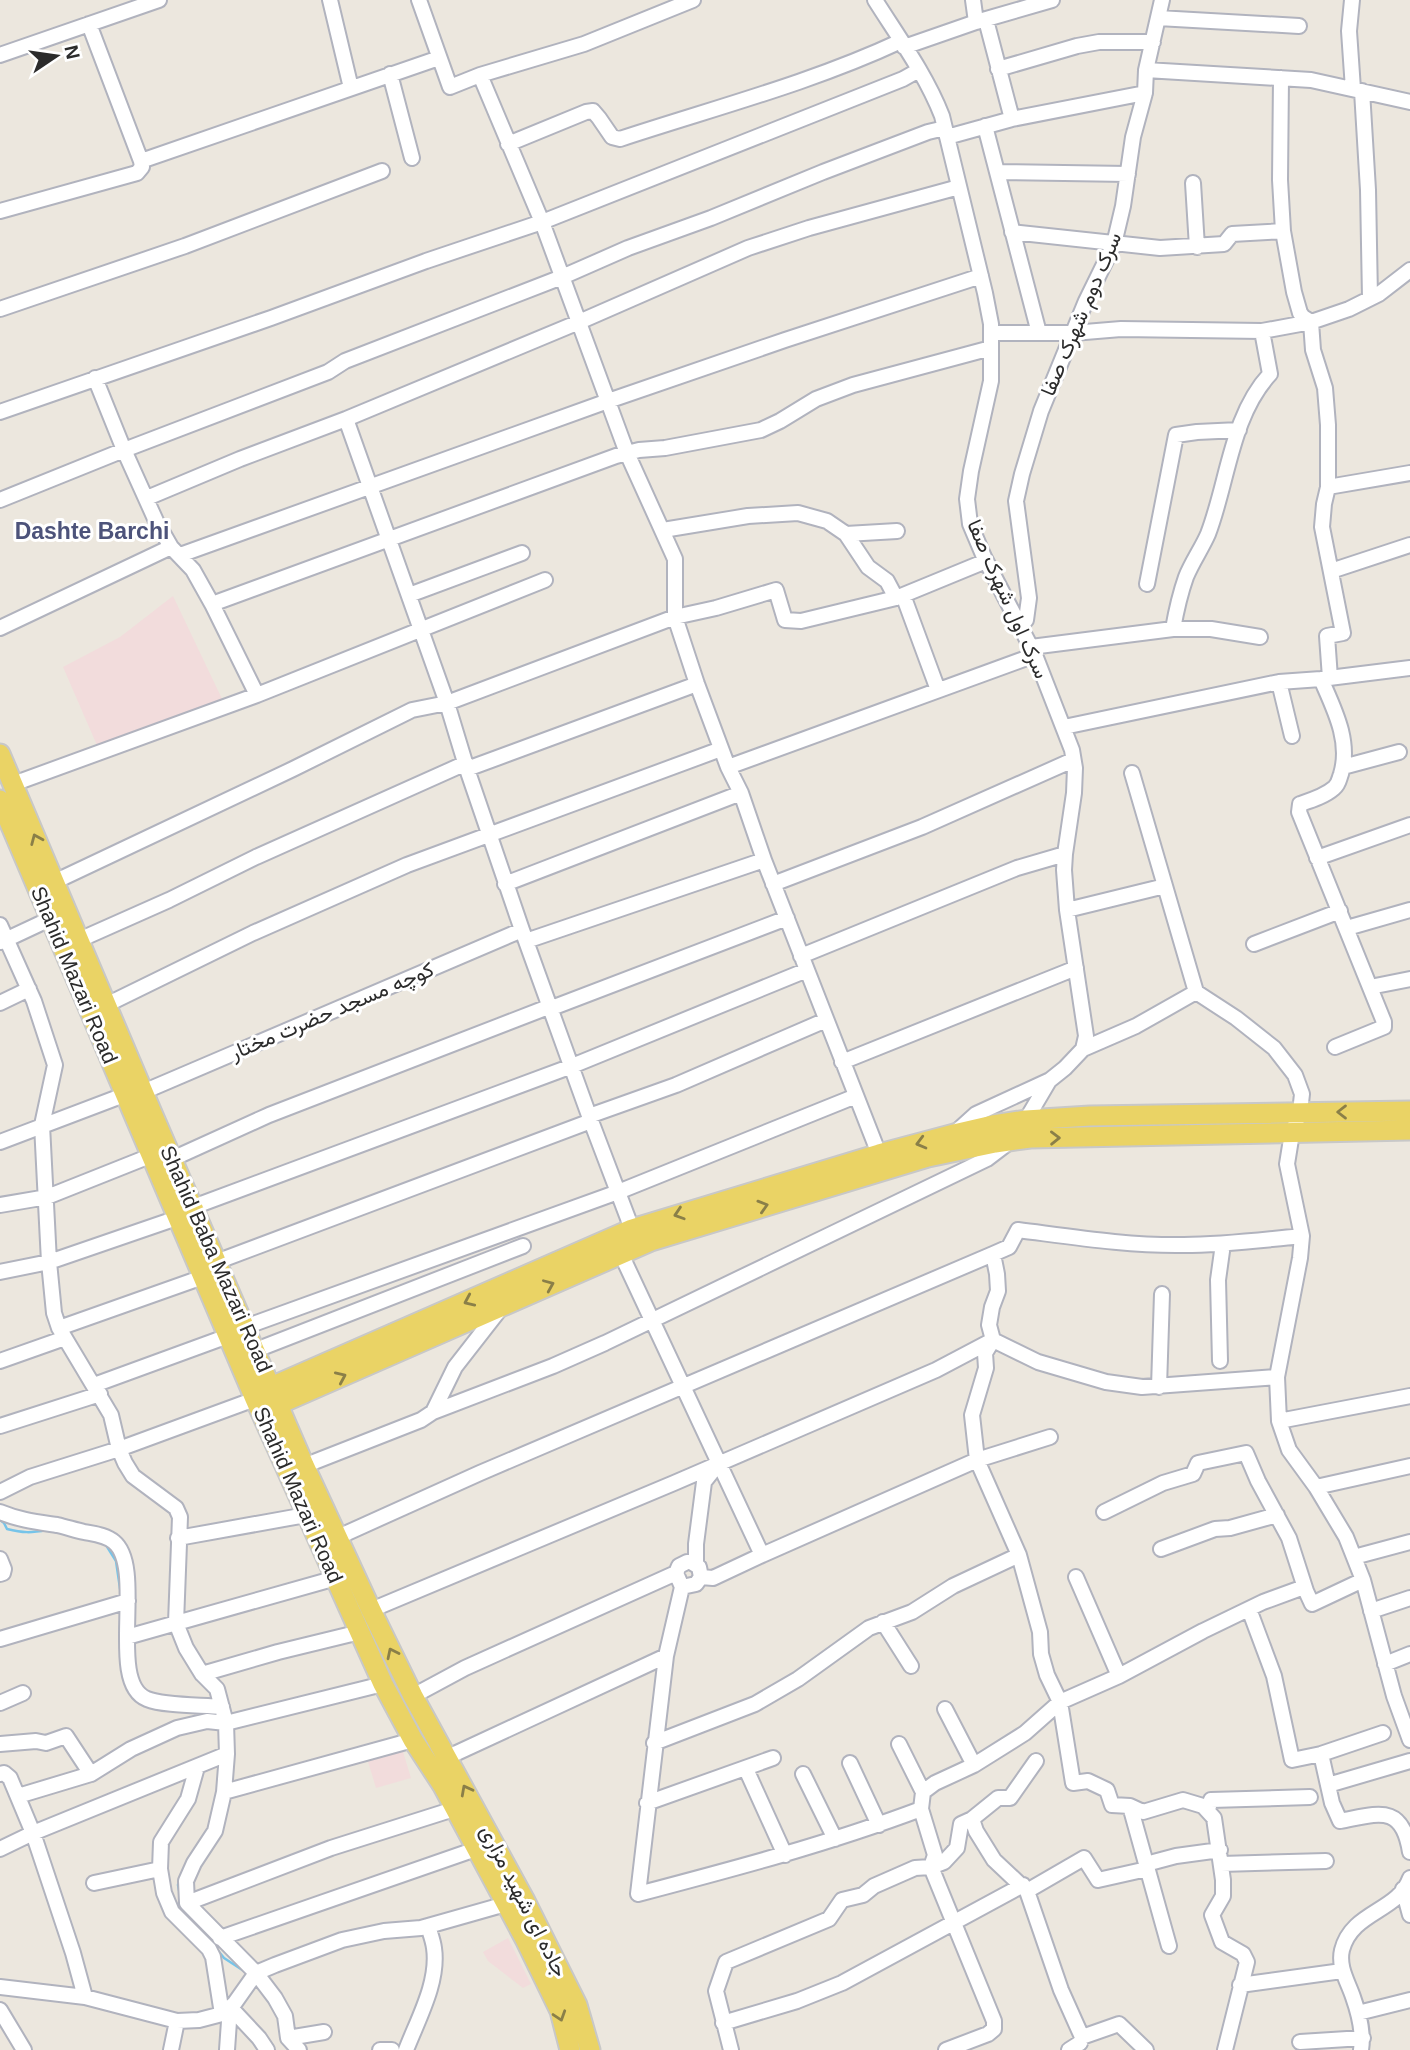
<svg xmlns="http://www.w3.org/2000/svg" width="1410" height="2050" font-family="Arial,Vazirmatn,sans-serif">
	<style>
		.medical { fill: #f2dcdc }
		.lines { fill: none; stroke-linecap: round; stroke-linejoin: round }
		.stream { stroke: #76c4e9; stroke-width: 2.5 }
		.minor-casing { stroke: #b1b3be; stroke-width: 18 }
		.major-casing { stroke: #c8c8c8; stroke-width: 23 }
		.minor { stroke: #fff; stroke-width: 14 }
		.major { stroke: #ead365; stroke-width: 19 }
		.oneway { stroke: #8a7f48 }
		.labels { text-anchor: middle; stroke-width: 6; stroke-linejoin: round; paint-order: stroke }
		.street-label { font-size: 21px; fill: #2b2b2b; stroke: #fff }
		.neighbourhood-label { font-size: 23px; font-weight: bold; fill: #4d537a; stroke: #fff }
	</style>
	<rect width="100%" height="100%" fill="#ece7de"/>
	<!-- medical -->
	<path class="medical" d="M173,596l51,107 -125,47 -36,-83 57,-30z
		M401,1745l10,33 -35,10 -10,-33z
		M508,1938l23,46 -8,4 -35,-27 -5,-9z"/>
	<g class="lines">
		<!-- stream -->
		<path class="stream" d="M0,1520l4,3 3,6c16,4 24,4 40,1
			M106,1545l10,16 5,34
			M179,1882l-1,3 2,10
			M186,1912l22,27
			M215,1947l9,11 23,15"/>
		<defs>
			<path id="minor" d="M330,0l21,88
				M419,0l31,87 30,-12 104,-31 109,-44
				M875,0c24,38 51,75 67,116l43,177 6,31v57l-20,90 -4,28 3,25 14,33 51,98 37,95 3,18 -1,25 -9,61 -1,16 3,40 19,126 -3,13
				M973,0l3,22
				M1352,0l-3,31 4,58
				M1158,18l141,8
				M986,20l26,99
				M904,47l72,-25 76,-22
				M0,55l159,-55
				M998,69l79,-23 22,-4h54
				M1146,70l165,10 99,22
				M390,74l22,84
				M480,75l62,147 85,231 48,106v58l22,67 31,83 13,26 23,67 115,294
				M1281,78l-1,102 3,51 11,61 6,21 3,4 8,5 2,28 12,38 3,37v62l-4,17 -2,23 21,106 -16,3 3,42
				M1362,91l6,99 2,108
				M985,126l54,207
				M947,137l65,-18 133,-26
				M508,144l78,-32 7,-1 6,7 13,19 8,2c94,-31 191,-56 281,-98
				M141,161l298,-103
				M997,172l131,2
				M1193,183l4,64
				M0,211l137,-38 5,-6 -1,-6 -52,-137
				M1012,232l148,16 64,-4 8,-10 51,-3
				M0,309l185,-63 197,-75
				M991,333h82l48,-4 141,2 49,-9 38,-13 30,-15 31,-24
				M95,378l29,72 32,71 15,26 22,23 19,34 45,91
				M0,412l271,-94 155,-57 116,-39 361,-143 16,-9
				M346,419l101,284 20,66 55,161 69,191 41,108
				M1328,487l82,-14
				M147,498l93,-39 106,-40 233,-97 169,-74 61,-20 150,-41
				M0,500l124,-50 204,-78 17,-11 217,-84 66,-29 83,-30 112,-46 105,-40 17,-4
				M663,530l85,-14 50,-3 29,8 19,13 22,33 19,14 9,17
				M846,534l51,-3
				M180,555l428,-154 177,-61 196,-64
				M1331,571l79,-26
				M1147,584l29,-149 21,-3 42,-2
				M409,595l113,-42
				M903,595l35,95
				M212,604l404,-148 23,-6 26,-2 96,-18 19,-9 36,-22 37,-14 138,-37
				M1020,626l6,-6 3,-22 -13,-97 6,-27 19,-63 45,-110 28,-57 9,-38 10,-69 12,-44 1,-23 16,-70
				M0,628l171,-81
				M1173,629c3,-17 7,-35 13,-52 6,-15 16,-29 22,-43 20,-52 23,-118 62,-160l-8,-43
				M1031,647l142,-18h38l49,8
				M1321,679c13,30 30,62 20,95 -2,5 -2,10 -7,14 -9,8 -22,12 -34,16l-1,8 85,210v5l-49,20
				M1279,682l13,54
				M1064,727l215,-45 42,-3 89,-11
				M728,767l307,-112
				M1343,767l56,-15
				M467,769l230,-85
				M1132,773l64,219 40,26 38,30 21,27 7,19 -2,18 -8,21 -5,31 15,72 -2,22 -23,119 2,44 10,29 27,37 30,50 17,43 31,116 16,44
				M13,784l244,-89 288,-115
				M1317,858l93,-33
				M54,882l239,-113 119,-59 35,-7 228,-86 41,-9 60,-18 9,30 16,1 95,-23 90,-37
				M505,884l236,-91
				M773,884l149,-57 151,-67
				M1067,910l98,-24
				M0,925l34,76 21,64 -13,60 7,137 5,51 5,15 52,87 8,34 6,14 8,13 43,32 4,9 -4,106 10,25 16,26 15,15 9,34 1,31 -3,38 -9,39 -21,32 -8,18 1,22 69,70 19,25 10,18 3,22 11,12
				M1347,928l63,-18
				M79,940l90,-40 87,-43 210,-94
				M526,941l238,-81
				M1,942l49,-23
				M1254,944l86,-33
				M801,956l216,-88 48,-14
				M1370,987l40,-8
				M0,1003l29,-14
				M106,1005l147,-72 154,-68 314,-116
				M842,1062l234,-94
				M143,1092l379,-162
				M589,1116l87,-31 150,-65
				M1026,1120l23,-39
				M955,1133l21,-19 74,-34 15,-12 18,-19 53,-23 60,-34
				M0,1142l124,-47
				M172,1159l97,-44 274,-106h6l238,-91
				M0,1205l47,-8 103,-41
				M193,1207l379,-141 235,-96
				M621,1254l141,301
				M993,1254l4,20 1,17 -6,16 -3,18 4,15 -8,13 1,15 -14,47 5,45 42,95 21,77 1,22 6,21 13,27 13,81 15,-2 19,9 5,15 18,1 13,6 40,-12 20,6 11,12 9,62v16l-11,19 10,27 21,12 4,8 -22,88
				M216,1262l375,-141
				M0,1272l49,-10 128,-44
				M245,1327l373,-135 238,-96
				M59,1328l144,-51
				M993,1340l45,22 68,20 36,5 135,-10
				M256,1350l267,-104
				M0,1361l65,-23
				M1220,1361l-2,-81 5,-36
				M94,1385l134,-49
				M1159,1387l3,-93
				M433,1412l120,-46 52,-23 382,-184 21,-16
				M1279,1421l131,-25
				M0,1426l100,-32
				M296,1469l125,-49 12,-8 22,-45 46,-59
				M1316,1487l94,-21
				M0,1492l30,-15 89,-28 136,-50
				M0,1512c19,8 37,10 57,13 9,2 18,5 27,7 10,2 22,3 30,10 32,26 -8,141 33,157 17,7 55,6 75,8
				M1104,1512l59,-29 30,-9 5,-11 48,-10 12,28 31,57 17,53 6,13 51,-24
				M338,1537l142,-64 513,-219 16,-7 9,-17c55,7 111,16 166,15 39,0 78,-5 118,-9
				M178,1538l128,-23
				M1161,1549l54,-20 15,-1 47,-13
				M1354,1557l56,-15
				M0,1559l4,10 -1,4 -3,1
				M687,1562h4l8,5 2,10 -5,7 -14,3 -6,-14 3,-7z
				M696,1564v-20l8,-62 12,-15
				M701,1577l12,1 49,-23 215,-95 73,-23
				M1076,1577l43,99
				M682,1587l-16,69 -28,238c95,-25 190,-50 283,-85
				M1249,1609l25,67 18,84 29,-6 62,-21
				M371,1610l303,-127 262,-113 55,-29
				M1371,1611l39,-13
				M883,1622l28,44
				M127,1637l209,-59
				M0,1639l128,-38
				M1385,1664l25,-10
				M202,1674l76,-22 82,-20
				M413,1696l52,-28 211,-95
				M0,1703l23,-10
				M945,1709l29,56
				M654,1743l101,-39 43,-25 71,-51 43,-16 41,-26 66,-31
				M0,1744l36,-3 10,2 20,-7 25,38
				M899,1744l24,48
				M1321,1754l11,49 8,18c38,-7 62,-18 70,31
				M448,1757l218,-101
				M850,1763l29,62
				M197,1767l-9,32 -27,43 -1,27 4,24 8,19 37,37 4,8 9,57
				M746,1769l39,86
				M0,1774l4,-1 6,5 23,55 40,120 12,44
				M803,1774l32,65
				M1328,1785l82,-24
				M224,1792l189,-52
				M18,1796l73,-22 40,-25 46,-21 30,-7 19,2 157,-39
				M647,1803l126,-45
				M1130,1806l39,140
				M1208,1809l3,-9 99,-3
				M972,1819l4,12 18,29 33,31 34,99 21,47
				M0,1849l33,-16 194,-79
				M1146,1864l30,-8 44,-6
				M1221,1864l105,-3
				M94,1883l66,-14
				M1403,1889l7,26
				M1027,1891l57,-33 14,22 49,-11
				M187,1903l144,-55 123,-39
				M220,1938l256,-89
				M1240,1985l102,-14
				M0,1987l85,10 92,24 22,-1 23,-6 12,-10 22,-31 19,-8 67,-25 42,-9 37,-3 92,-26
				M230,2007l29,31 8,12
				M0,2010l24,40
				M1358,2013l52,-13
				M723,2023l74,-22 45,-18 181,-98
				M288,2038l36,-6
				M1300,2042l63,-4
				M171,2050l6,-29
				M227,2050l3,-43
				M380,2050h12
				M406,2050c12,-31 33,-68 28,-102 -1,-8 -4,-15 -6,-22
				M731,2050l-15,-59 10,-29 103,-43 13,-19 21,-5 11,-9 41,-18 16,-1 13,-5 13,-14 4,-24 11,-5 26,-21h12l26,-37
				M946,2050l42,-16 6,-5v-8l-63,-154 4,-12 -14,-46 2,-17 12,-9 39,-18 51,-32 35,-31 59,-26 84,-45 60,-29 41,-15
				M1069,2050l11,-7 2,-6 37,-13 27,26
				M1361,2050c3,-18 -2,-36 -8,-53 -5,-15 -15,-30 -11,-47 10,-39 56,-38 68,-72"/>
			<path id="major" d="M0,754l152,359 152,352 67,145 42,86 111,203 53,106 13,45
				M0,800l255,599 128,285 30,56 30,46 82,153 35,72 10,39
				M271,1387l361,-158 247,-75 75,-20 39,-9 33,-5 64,-4 320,-5
				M279,1404l372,-163 277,-84 67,-14 35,-5 380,-8"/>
		</defs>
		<!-- minor casing -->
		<use href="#minor" class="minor-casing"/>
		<!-- major casing -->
		<use href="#major" class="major-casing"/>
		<!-- minor -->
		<use href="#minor" class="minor"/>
		<!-- major -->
		<use href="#major" class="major"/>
	</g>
	<!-- one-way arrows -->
	<defs><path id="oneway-chevron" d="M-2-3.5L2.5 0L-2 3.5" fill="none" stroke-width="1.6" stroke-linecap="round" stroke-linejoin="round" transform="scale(1.75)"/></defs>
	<g class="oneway">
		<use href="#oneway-chevron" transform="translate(36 839) rotate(-113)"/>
		<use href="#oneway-chevron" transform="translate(1342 1112) rotate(-180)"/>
		<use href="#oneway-chevron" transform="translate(1055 1138) rotate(-1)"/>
		<use href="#oneway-chevron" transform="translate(921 1143) rotate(165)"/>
		<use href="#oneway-chevron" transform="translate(763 1206) rotate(-17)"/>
		<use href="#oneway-chevron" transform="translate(679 1214) rotate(162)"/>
		<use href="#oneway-chevron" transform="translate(549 1285) rotate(-23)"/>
		<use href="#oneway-chevron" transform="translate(469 1301) rotate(156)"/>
		<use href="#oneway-chevron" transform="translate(341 1377) rotate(-24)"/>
		<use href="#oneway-chevron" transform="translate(392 1653) rotate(-116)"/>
		<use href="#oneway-chevron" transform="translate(466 1790) rotate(-118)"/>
		<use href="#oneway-chevron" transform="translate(560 2016) rotate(72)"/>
	</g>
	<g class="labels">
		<!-- street labels -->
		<g class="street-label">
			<text transform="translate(1081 314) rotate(-67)" y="7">سرک دوم شهرک صفا</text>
			<text transform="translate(1008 599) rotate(66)" y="7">سرک اول شهرک صفا</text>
			<text transform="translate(74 975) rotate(67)" y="7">Shahid Mazari Road</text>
			<text transform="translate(332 1011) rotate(-23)" y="7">کوچه مسجد حضرت مختار</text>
			<text transform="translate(216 1259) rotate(66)" y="7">Shahid Baba Mazari Road</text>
			<text transform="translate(298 1495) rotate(66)" y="7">Shahid Mazari Road</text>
			<text transform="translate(524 1901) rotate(63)" y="7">جاده ای شهید مزاری</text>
		</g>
		<!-- neighbourhood labels -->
		<g class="neighbourhood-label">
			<text x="92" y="539">Dashte Barchi</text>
		</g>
	</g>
	<!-- north arrow -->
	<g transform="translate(56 56) rotate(77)" stroke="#ffffff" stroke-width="5" paint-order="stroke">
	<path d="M0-5L12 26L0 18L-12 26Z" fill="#2b2b2b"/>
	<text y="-10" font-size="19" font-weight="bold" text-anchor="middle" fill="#2b2b2b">N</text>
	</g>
</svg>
